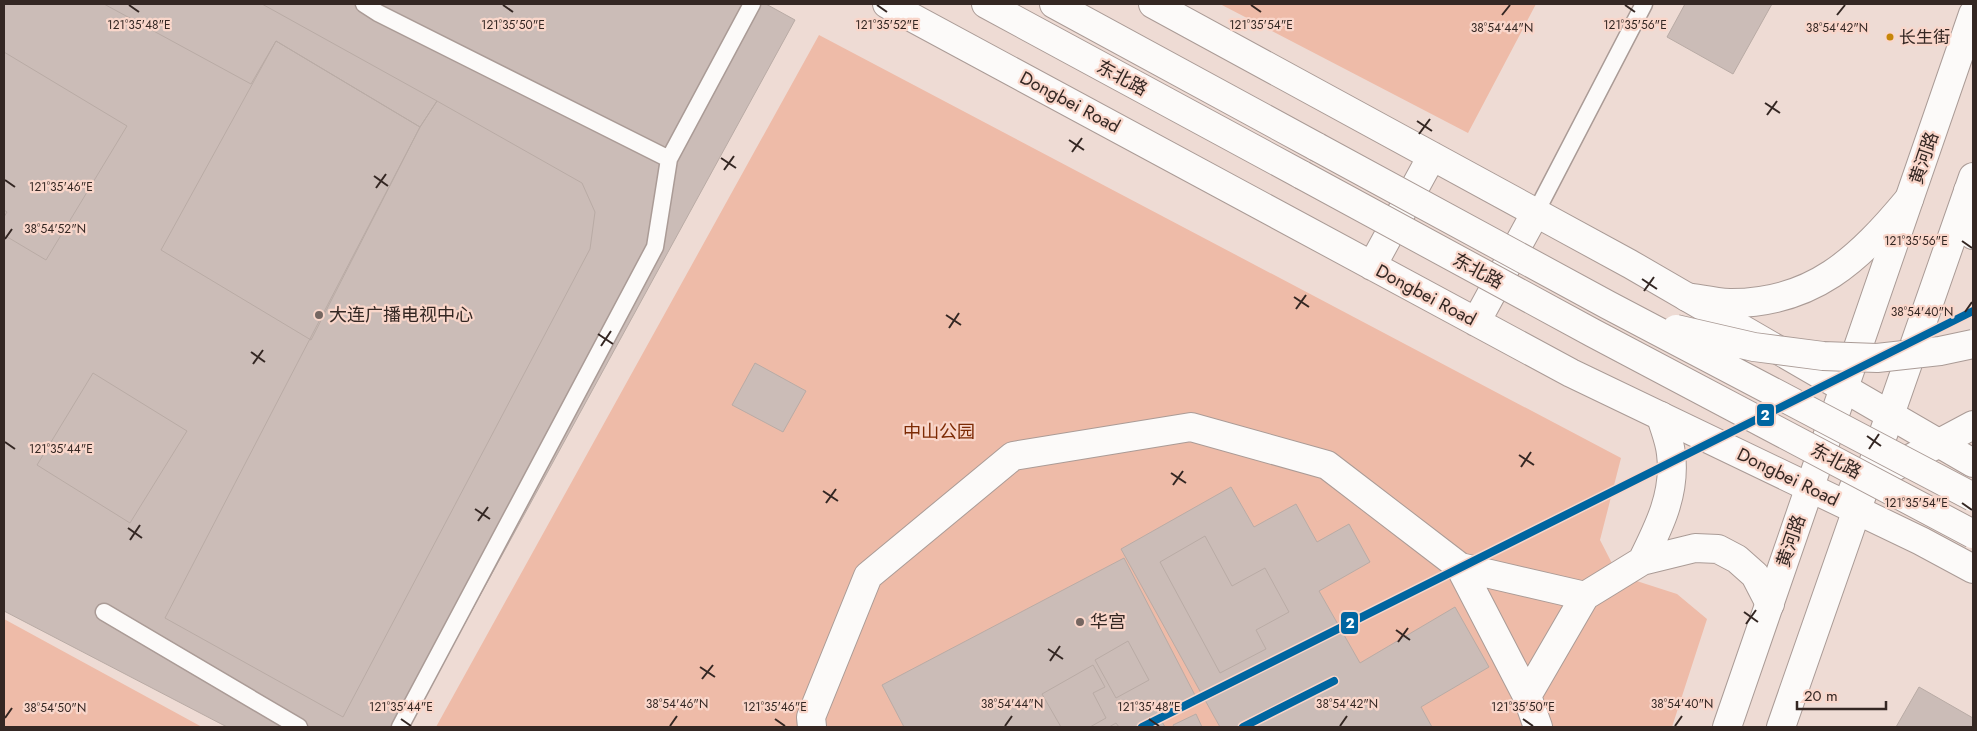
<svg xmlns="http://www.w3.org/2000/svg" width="1977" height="731" font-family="Jost,'Noto Sans SC',sans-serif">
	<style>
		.green { fill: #eebba8 }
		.building { fill: #cbbcb7; stroke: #b9aba5 }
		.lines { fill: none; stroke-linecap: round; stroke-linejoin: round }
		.lane-casing { stroke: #aa9b96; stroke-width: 19 }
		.street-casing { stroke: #aa9b96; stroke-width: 30 }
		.secondary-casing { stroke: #aa9b96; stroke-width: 30 }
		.primary-casing { stroke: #aa9b96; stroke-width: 30 }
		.highway-casing { stroke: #aa9b96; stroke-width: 30 }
		.lane { stroke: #fcfaf9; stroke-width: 16 }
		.street { stroke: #fcfaf9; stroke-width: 28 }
		.secondary { stroke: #fcfaf9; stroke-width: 28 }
		.primary { stroke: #fcfaf9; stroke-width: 28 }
		.highway { stroke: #fcfaf9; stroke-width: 28 }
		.highway-bridge-casing { stroke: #aa9b96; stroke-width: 30; stroke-linecap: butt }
		.highway-bridge { stroke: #fcfaf9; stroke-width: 28 }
		.metro-1-casing { stroke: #f9d6ca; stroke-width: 11 }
		.metro-1 { stroke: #0066a1; stroke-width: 8 }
		.ticks { fill: none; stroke: #342723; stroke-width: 2 }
		.bus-dot { fill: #c68609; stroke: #f9d6ca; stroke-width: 2 }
		.poi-dot { fill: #756661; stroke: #f9d6ca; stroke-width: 2 }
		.labels { text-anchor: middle; stroke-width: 4.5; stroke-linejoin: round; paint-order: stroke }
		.bus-label { font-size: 17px; fill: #342723; stroke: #f9d6ca; text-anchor: start }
		.street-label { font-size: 18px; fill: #342723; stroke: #f9d6ca }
		.poi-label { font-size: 18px; fill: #342723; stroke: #f9d6ca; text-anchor: start }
		.park-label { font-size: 18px; fill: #7c2a04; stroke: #f9d6ca }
		.ticks-label { font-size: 12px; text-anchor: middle; fill: #342723; stroke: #f9d6ca; stroke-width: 4.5; stroke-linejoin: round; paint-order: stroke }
		.line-badge { stroke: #f9d6ca; stroke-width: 2 }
		.badge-label { font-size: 14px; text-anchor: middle; font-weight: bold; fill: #fff }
	</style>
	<rect width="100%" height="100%" fill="#eedbd4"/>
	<!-- green -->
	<path class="green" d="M1220,4h316l-68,129z
		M819,35l802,423 -21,82 18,35 59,19 30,25 -35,108h-1236z
		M4,619l198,108h-198z"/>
	<!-- building -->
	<path class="building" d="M4,4h762l29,16 -387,707h-181l-223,-116z
		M104,4h158l175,97 -17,26 -144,-86 -25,43z
		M1685,4h87l-39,70 -66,-37z
		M276,41l144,86 -109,213 -150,-90z
		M4,52l123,74 -81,134 -42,-25v-18l3,-5 -3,-2z
		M437,101l145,82 13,29 -5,37 -247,468 -178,-99 255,-491z
		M755,363l51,28 -23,41 -51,-27z
		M93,373l94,58 -57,92 -93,-58z
		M1231,487l23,40 42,-23 21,38 32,-18 21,38 -51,29 41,72 95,-56 34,60 -68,40 11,20h-212l-99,-178z
		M1205,536l27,50 33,-18 24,44 -33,18 10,19 -46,24 -60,-111z
		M1124,558l74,143 -37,19 4,7h-261l-22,-42z
		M1128,641l21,39 -33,18 -21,-38z
		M1093,665l12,22 -12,6 13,25 -16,9h-29l-19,-33z
		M1919,687l54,31v9h-77z
		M1196,714l6,13h-28l-1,-2z
		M1116,723l3,4h-10z"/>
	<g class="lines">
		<defs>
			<path id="lane" d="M364,4l14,9 291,146
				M1536,212l108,-208
				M104,612l195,115
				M400,727l255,-480 14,-88 83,-155"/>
			<path id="street" d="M1642,561c17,-34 34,-68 29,-107 -1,-13 -7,-26 -10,-38
				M1460,567l125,29 57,-35 53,-13 23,1 19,10 18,16 15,29
				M1527,696l58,-100
				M812,727l-1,-10 57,-141 145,-120 178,-29 136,38 133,102 67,129 11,31"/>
			<path id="secondary" d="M1968,191l1,32 4,12
				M1687,297c14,2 28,5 42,6 84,1 130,-44 180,-104
				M1853,489l120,-64"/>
			<path id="primary" d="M1727,727l246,-713
				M1781,727l192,-550"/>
			<path id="highway" d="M887,4l684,369 350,168 52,28
				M986,4l316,171
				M1054,4l263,143
				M1153,4l477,260 343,199
				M1372,266l60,-110
				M1476,322l60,-110"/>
		</defs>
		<!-- lane casing -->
		<use href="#lane" class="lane-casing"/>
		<!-- street casing -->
		<use href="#street" class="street-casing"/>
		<!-- secondary casing -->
		<use href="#secondary" class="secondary-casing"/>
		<!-- primary casing -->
		<use href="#primary" class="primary-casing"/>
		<!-- highway casing -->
		<use href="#highway" class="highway-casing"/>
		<!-- lane -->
		<use href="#lane" class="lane"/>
		<!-- street -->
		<use href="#street" class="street"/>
		<!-- secondary -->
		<use href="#secondary" class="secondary"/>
		<!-- primary -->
		<use href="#primary" class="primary"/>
		<!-- highway -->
		<use href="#highway" class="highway"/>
		<defs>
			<path id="highway-bridge" d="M1317,147l291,158 365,192
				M1302,175l291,158 380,201
				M1676,329l78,18 69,9 54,2 63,-7 33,-7"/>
		</defs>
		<!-- highway-bridge casing -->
		<use href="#highway-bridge" class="highway-bridge-casing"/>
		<!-- highway-bridge -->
		<use href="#highway-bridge" class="highway-bridge"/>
		<defs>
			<path id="metro-1" d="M1142,727l831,-416
				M1243,727l91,-46"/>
		</defs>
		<!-- metro-1 casing -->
		<use href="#metro-1" class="metro-1-casing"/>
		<!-- metro-1 -->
		<use href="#metro-1" class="metro-1"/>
	</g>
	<!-- ticks -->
	<path class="ticks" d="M129,5l10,7M503,5l10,7M877,5l10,7M1251,5l10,7M1625,5l10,7M1502,15l8,-10M1837,15l8,-10M1765,103l15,10M1767,115l10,-14M1417,121l15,10M1419,134l11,-15M1069,140l15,10M1072,152l10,-14M721,158l15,10M724,170l10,-14M374,176l14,10M5,180l10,7M376,188l10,-14M5,239l7,-10M1962,241l10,7M1642,279l15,10M1644,291l10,-14M1294,297l15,10M1296,309l10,-14M1965,312l7,-10M946,315l15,10M949,328l10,-15M598,334l15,10M601,346l10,-15M251,352l14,10M253,364l10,-14M1867,436l14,10M5,442l10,7M1869,449l10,-15M1519,455l15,10M1521,467l10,-15M1171,473l15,10M1173,485l10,-14M823,491l15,10M826,503l10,-14M1962,503l10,7M475,509l15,10M478,521l10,-14M128,528l14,10M130,540l10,-15M1744,612l14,10M1746,624l10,-14M1396,630l14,10M1398,642l10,-14M1048,649l15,10M1050,661l10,-15M700,667l15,10M702,679l11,-14M5,718l7,-10M401,719l10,7M775,719l10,7M1149,719l10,7M1523,719l10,7M670,726l7,-10M1005,726l7,-10M1340,726l7,-10M1675,726l7,-10"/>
	<!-- markers -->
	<circle class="bus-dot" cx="1890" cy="37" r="4.5"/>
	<g class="poi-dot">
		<circle cx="319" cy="315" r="5"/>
		<circle cx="1080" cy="622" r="5"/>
	</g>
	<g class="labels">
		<!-- bus labels -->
		<g class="bus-label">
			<text x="1899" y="43">长生街</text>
		</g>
		<!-- street labels -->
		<g class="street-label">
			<text transform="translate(1122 78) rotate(28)" y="6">东北路</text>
			<text transform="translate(1070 102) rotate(28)" y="6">Dongbei Road</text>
			<text transform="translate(1924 158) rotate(-71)" y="6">黄河路</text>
			<text transform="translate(1478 271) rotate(28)" y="6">东北路</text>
			<text transform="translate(1426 295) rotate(28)" y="6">Dongbei Road</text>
			<text transform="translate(1836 461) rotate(28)" y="6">东北路</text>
			<text transform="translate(1788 477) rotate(26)" y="6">Dongbei Road</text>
			<text transform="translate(1791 541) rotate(-71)" y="6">黄河路</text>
		</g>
		<!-- poi labels -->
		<g class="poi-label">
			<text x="329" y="321">大连广播电视中心</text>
			<text x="1090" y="628">华宫</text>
		</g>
		<!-- park labels -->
		<g class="park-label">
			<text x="939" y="438">中山公园</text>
		</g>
	</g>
	<g class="ticks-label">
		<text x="139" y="29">121°35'48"E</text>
		<text x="513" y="29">121°35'50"E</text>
		<text x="887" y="29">121°35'52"E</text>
		<text x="1261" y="29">121°35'54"E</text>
		<text x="1635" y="29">121°35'56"E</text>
		<text x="1502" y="32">38°54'44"N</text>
		<text x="1837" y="32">38°54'42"N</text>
		<text x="61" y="191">121°35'46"E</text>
		<text x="55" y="233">38°54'52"N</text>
		<text x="1916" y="245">121°35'56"E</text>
		<text x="1922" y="316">38°54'40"N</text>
		<text x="61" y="453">121°35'44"E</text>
		<text x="1916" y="507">121°35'54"E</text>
		<text x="677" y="708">38°54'46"N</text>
		<text x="1012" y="708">38°54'44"N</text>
		<text x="1347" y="708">38°54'42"N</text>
		<text x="1682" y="708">38°54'40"N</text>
		<text x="401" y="711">121°35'44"E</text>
		<text x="775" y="711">121°35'46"E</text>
		<text x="1149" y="711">121°35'48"E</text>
		<text x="1523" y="711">121°35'50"E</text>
		<text x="55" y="712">38°54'50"N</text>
	</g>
	<g class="line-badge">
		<rect x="1756" y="403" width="19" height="24" rx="5" fill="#0066a1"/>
		<rect x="1340" y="611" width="19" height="24" rx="5" fill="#0066a1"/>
	</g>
	<g class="badge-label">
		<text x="1765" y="420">2</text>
		<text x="1350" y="628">2</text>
	</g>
	<!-- border -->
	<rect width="1977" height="731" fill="none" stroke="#342723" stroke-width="10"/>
	<!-- scale -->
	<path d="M1797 701v8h89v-8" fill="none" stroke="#342723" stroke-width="2.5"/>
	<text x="1804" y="701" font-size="15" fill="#342723" stroke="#f9d6ca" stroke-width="4" paint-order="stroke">20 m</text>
</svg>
